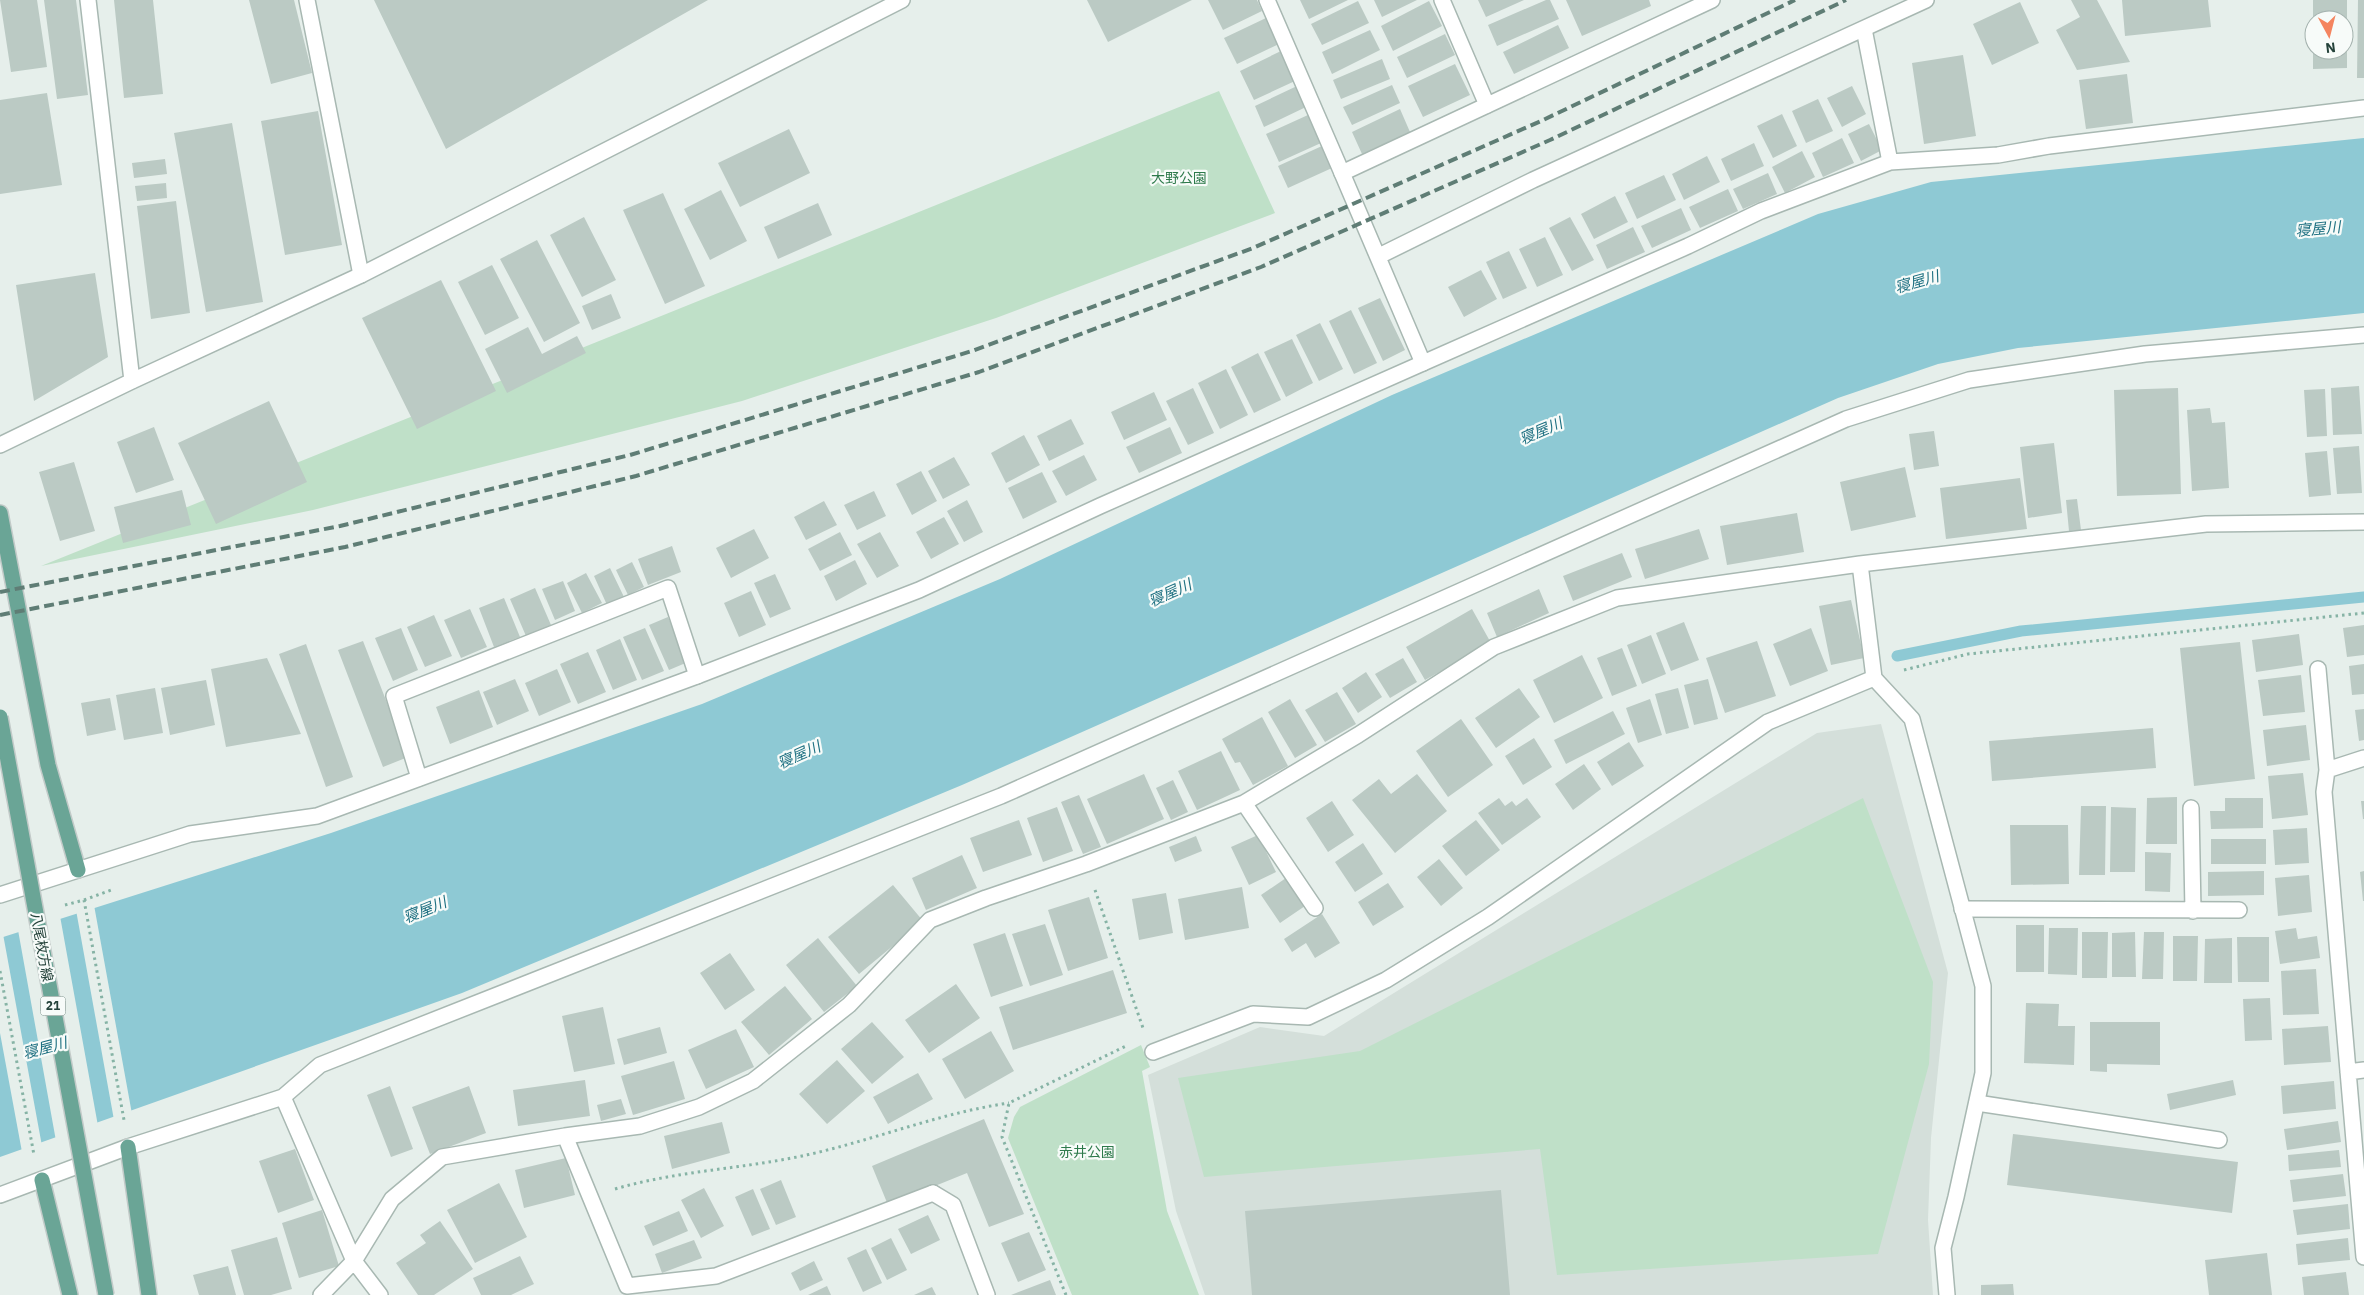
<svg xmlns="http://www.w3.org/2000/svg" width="2364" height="1295" font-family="'IBM Plex Sans','Noto Sans JP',sans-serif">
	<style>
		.built { fill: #d4dfda }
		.green { fill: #bfe0c8 }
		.water { fill: #8ec9d4 }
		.pier { fill: #e6efeb }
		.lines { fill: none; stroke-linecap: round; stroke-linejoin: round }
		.stream { stroke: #8ec9d4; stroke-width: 11 }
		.building { fill: #bbcac4 }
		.service-casing { stroke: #a8b8b2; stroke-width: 18 }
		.minor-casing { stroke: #a8b8b2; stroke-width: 18 }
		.tertiary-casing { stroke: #a8b8b2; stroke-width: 18 }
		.primary-casing { stroke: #c2cac8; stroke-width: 18 }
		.path { stroke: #86b3a5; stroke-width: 3; stroke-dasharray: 2.5 4; stroke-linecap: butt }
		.service { stroke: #fff; stroke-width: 15 }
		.minor { stroke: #fff; stroke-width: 15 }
		.tertiary { stroke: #fff; stroke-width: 15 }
		.primary { stroke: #6aa596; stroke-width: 15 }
		.rail { stroke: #5f7d75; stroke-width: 4; stroke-dasharray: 10 5; stroke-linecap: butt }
		.primary-bridge-casing { stroke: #c2cac8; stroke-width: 18; stroke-linecap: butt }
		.primary-bridge { stroke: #6aa596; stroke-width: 15 }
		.labels { text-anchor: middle; stroke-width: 4.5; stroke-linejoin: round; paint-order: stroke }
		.shield { fill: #f7fbf9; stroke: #637a73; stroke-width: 1 }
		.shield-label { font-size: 12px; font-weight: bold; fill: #24423a }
		.park-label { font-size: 14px; fill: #2d7a4b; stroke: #f7fbf9 }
		.street-label { font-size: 14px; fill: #24423a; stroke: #f7fbf9 }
		.water-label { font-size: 15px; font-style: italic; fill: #1c6f80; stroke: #f7fbf9 }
	</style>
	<rect width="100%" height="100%" fill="#e6efeb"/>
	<!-- built -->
	<path class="built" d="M1881,724l67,249 -17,165 -3,82 5,75h-728l-29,-84 -28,-136 112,-48 64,9 493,-303z"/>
	<!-- green -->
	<path class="green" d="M1219,91l56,122 -279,105 -254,83 -429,109 -272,56z
		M1863,798l70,184 -4,82 -51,190 -321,21 -17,-126 -336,28 -26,-99 182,-27z
		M1141,1045l9,22 -8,4 25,140 32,84h-127l-64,-157 6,-21 6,-10z"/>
	<!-- water -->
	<path class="water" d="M2364,138v175l-346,35 -80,16 -100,34 -876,387 -500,208 -462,164v-219l331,-105 371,-129 298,-125 392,-184 426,-181 113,-32z"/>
	<!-- pier -->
	<path class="pier" d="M94,905l38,209 -18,6 -38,-210z
		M60,916l38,210 -42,15 -38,-211z
		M3,934l39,212 -20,6 -22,-119v-98z"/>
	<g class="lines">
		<!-- stream -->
		<path class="stream" d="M1897,656l124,-25 343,-34"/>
	</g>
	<!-- building -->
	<path class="building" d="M0,0h37l10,67 -36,5z
		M44,0h32l12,95 -31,4z
		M114,0h39l10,94 -39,4z
		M249,0h45l18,73 -41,11z
		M374,0h334l-262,149z
		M1087,0h105l-84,42z
		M1208,0h49l5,11 -39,19z
		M1300,0h48l-39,19z
		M1374,0h43l-35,17z
		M1478,0h46l-38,17z
		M1546,0h4l9,19 -62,27 -9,-21z
		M1566,0h83l2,6 -69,30z
		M2071,0h26l33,62 -53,8 -21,-40 24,-13z
		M2122,0h86l3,27 -86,9z
		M2313,0h34v68l-34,1v-19h31v-30h-31z
		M2358,0h6v78h-7z
		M1358,1l11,22 -47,22 -11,-21z
		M1429,1l13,25 -49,25 -12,-25z
		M2020,2l19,41 -47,22 -19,-41z
		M1266,18l13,26 -42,20 -13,-26z
		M1558,25l11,23 -55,26 -11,-22z
		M1370,30l10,20 -48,24 -10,-22z
		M1445,34l10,21 -48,23 -10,-21z
		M1281,51l14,30 -41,19 -14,-29z
		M1963,55l13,81 -52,8 -12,-81z
		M1382,59l8,20 -49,20 -8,-19z
		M1455,64l15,31 -47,22 -15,-31z
		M2127,74l6,49 -47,6 -7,-49z
		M1392,85l8,18 -48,22 -9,-18z
		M1297,86l9,21 -42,20 -9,-21z
		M1852,86l14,28 -24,13 -15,-29z
		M47,93l15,92 -62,9v-94z
		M1818,99l15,32 -27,12 -14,-32z
		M1400,109l10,23 -48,22 -10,-22z
		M318,111l24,134 -57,10 -24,-134z
		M1782,114l15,32 -24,12 -16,-32z
		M1308,115l13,28 -42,19 -13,-28z
		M232,123l31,179 -57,10 -32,-179z
		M1869,124l13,26 -21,11 -13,-27z
		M789,129l21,44 -70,34 -22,-44z
		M1842,138l12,25 -31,14 -11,-24z
		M1754,143l10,23 -33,15 -10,-22z
		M1322,146l10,22 -44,20 -10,-22z
		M1802,151l13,26 -30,16 -13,-26z
		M1707,156l13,26 -36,18 -12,-26z
		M165,159l2,15 -33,4 -2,-15z
		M1768,173l9,21 -34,15 -10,-20z
		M1664,175l12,25 -39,19 -12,-26z
		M166,183l1,15 -30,3 -2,-15z
		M1728,189l10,22 -38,17 -11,-21z
		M721,190l26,51 -37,19 -26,-51z
		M663,193l42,93 -40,18 -42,-94z
		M1615,196l13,26 -34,17 -13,-25z
		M176,201l14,112 -39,6 -14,-113z
		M818,203l14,32 -54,24 -14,-32z
		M1681,208l10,22 -39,18 -11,-22z
		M584,217l32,63 -34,17 -32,-62z
		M1570,217l24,43 -22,11 -23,-43z
		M1633,227l12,25 -38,17 -11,-24z
		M1545,237l18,38 -26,12 -18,-38z
		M537,240l43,83 -36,19 -44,-83z
		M1509,251l18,37 -24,11 -17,-37z
		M492,265l27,53 -34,17 -27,-53z
		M1481,270l16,29 -33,18 -16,-30z
		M95,273l13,84 -74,44 -18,-116z
		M441,280l55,111 -79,38 -55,-111z
		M611,294l10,24 -29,12 -10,-24z
		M1380,298l25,52 -22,11 -25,-53z
		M1351,310l26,53 -23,11 -25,-53z
		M1320,323l23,46 -24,12 -23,-46z
		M528,327l14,27 35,-18 9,17 -79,40 -22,-44z
		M1292,339l21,44 -27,14 -22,-45z
		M1258,353l23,47 -27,13 -23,-46z
		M1226,369l22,46 -28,14 -22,-46z
		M2359,386l3,48 -29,1 -2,-47z
		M1193,388l21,45 -26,12 -22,-44z
		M2178,388l3,106 -64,2 -3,-106z
		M2325,389l2,47 -20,1 -3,-47z
		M1154,392l13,28 -43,20 -13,-28z
		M269,401l38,81 -91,42 -38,-81z
		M2210,408l2,15 13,-1 4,66 -37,3 -5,-81z
		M1071,419l13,25 -35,17 -12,-25z
		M154,427l20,53 -38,13 -19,-51z
		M1170,427l12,26 -43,20 -13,-26z
		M1934,431l5,35 -25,4 -5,-36z
		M1024,435l16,30 -34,18 -15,-30z
		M2054,443l8,70 -34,5 -8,-71z
		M2359,446l3,47 -25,1 -4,-46z
		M2327,451l4,44 -22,2 -4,-44z
		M1084,455l13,25 -31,16 -14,-25z
		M954,457l16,28 -27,14 -15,-28z
		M74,462l21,69 -35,10 -21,-69z
		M1905,467l11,50 -65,14 -11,-49z
		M921,471l16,30 -25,14 -16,-31z
		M1042,472l15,30 -34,17 -15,-31z
		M2020,478l7,51 -81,10 -6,-51z
		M182,490l9,35 -68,18 -9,-36z
		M874,491l12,25 -29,14 -13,-25z
		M2077,499l4,31 -12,1 -3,-31z
		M967,500l16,32 -19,10 -17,-31z
		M824,501l13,24 -31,15 -12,-23z
		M1797,513l7,39 -77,13 -7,-39z
		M944,517l15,27 -28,15 -15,-27z
		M754,529l15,29 -38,20 -15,-30z
		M1699,529l10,30 -64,20 -10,-30z
		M840,532l12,23 -32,16 -12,-22z
		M880,532l19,34 -22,12 -20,-34z
		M672,546l9,26 -33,13 -10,-26z
		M1622,553l10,24 -59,24 -10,-25z
		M855,560l12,24 -31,17 -12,-25z
		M632,562l12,25 -16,8 -12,-25z
		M610,568l14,29 -17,8 -13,-29z
		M586,573l16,30 -20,10 -15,-30z
		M775,574l16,35 -21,9 -16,-35z
		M563,581l12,30 -20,9 -13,-31z
		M535,588l16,37 -25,11 -16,-37z
		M1539,589l10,24 -52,24 -10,-24z
		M751,591l15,34 -27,12 -15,-34z
		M504,598l16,39 -26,10 -15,-39z
		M1851,600l13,58 -33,7 -12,-59z
		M470,609l17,38 -26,11 -17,-38z
		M1472,609l19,34 -66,37 -19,-33z
		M434,615l18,41 -27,11 -18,-40z
		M668,617l20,45 -19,8 -20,-45z
		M1684,622l15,38 -28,11 -15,-38z
		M2364,625v30l-17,2 -4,-29z
		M401,628l17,42 -25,11 -18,-43z
		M645,628l19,43 -22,9 -19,-43z
		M1811,628l17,43 -38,15 -17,-42z
		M2299,634l4,31 -47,7 -4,-32z
		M1651,635l15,39 -24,10 -15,-39z
		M620,639l17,41 -24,10 -17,-40z
		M363,641l45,116 -25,10 -45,-117z
		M1757,641l19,55 -51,17 -19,-55z
		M2240,642l15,137 -61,7 -14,-138z
		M306,644l47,133 -27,10 -47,-133z
		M1622,648l15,38 -25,10 -15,-38z
		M588,652l18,40 -28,12 -18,-40z
		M1582,655l21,43 -49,25 -21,-43z
		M267,658l34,76 -75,13 -15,-78z
		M1403,658l14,24 -27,16 -15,-24z
		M2364,664v30l-12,1 -3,-29z
		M557,669l14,33 -32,14 -14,-33z
		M1366,672l16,25 -24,16 -16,-25z
		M2301,675l4,37 -42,4 -5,-36z
		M515,679l14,32 -32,14 -14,-33z
		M1708,679l10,40 -24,6 -10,-40z
		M206,680l9,45 -45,10 -9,-47z
		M155,688l8,45 -39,7 -8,-45z
		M1519,688l21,29 -44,31 -21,-30z
		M1678,688l11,40 -23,6 -11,-40z
		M479,690l14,37 -43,17 -14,-37z
		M1337,692l19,32 -31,18 -20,-32z
		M110,698l6,32 -29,6 -6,-33z
		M1290,699l27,46 -22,13 -27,-46z
		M1650,699l12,36 -24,8 -12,-35z
		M2364,709v31l-5,1 -4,-31z
		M1613,711l12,23 -59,30 -12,-24z
		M1262,717l26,49 -35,19 -13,-23 -5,1 -13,-24z
		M1461,719l32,46 -45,32 -32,-46z
		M2306,725l4,35 -43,6 -4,-36z
		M2153,728l3,40 -164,13 -3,-40z
		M1534,738l18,29 -29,18 -18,-29z
		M1629,742l15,24 -32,20 -15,-24z
		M1221,751l19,39 -43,20 -19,-39z
		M1584,764l17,25 -28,21 -18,-26z
		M2303,773l5,42 -36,4 -4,-43z
		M1144,774l20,45 -57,25 -20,-45z
		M1417,774l30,37 -52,42 -43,-53 27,-21 12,15z
		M1173,780l15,32 -17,8 -15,-32z
		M1079,795l22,52 -18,7 -22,-52z
		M2177,797v47h-31l1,-46z
		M1499,798l6,8 7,-5 4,5 11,-8 14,19 -39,28 -24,-32z
		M2225,798h38v30l-52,1 -1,-18h15z
		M1332,801l22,34 -26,17 -22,-34z
		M2361,801h3v18h-1z
		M2081,806h25l-1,69h-26z
		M1057,807l16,44 -30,11 -16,-44z
		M2111,807l25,1 -1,64h-25z
		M1019,820l13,35 -49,17 -13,-34z
		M1476,820l24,30 -34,26 -24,-30z
		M2010,825h58l1,59 -58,1z
		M2307,828l2,35 -34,2 -2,-35z
		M1258,835l18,37 -27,13 -18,-38z
		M1196,836l6,15 -27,11 -6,-15z
		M2211,839h55v25h-55z
		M1363,843l20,31 -28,18 -20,-30z
		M2145,852l26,1 -1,39 -25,-1z
		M962,855l15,33 -51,22 -14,-32z
		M1439,859l24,29 -22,18 -24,-29z
		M2264,871v24l-56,1v-24z
		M2364,871v30h-1l-3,-29z
		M2309,875l3,37 -34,4 -3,-38z
		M1286,878l19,28 -25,17 -19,-28z
		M1388,883l16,24 -31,19 -15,-24z
		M893,885l30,36 -64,53 -31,-37z
		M1242,887l7,41 -64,12 -7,-41z
		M1166,893l7,40 -34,7 -7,-41z
		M1089,897l19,61 -40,13 -20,-61z
		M1322,914l18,29 -25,15 -9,-15 -14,9 -8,-13z
		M1045,924l18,51 -33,11 -18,-52z
		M2016,925h28v47h-28z
		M2049,928h29l-1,47 -29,-1z
		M2296,928l2,11 19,-3 3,22 -40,6 -5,-33z
		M2082,932h26l-1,46h-25z
		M2135,932l1,45h-24v-44z
		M2144,932h20l-1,47h-21z
		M1005,933l18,53 -32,11 -18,-53z
		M2173,936h25l-1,45h-24z
		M2237,937h32v45h-31z
		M818,938l39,48 -33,26 -38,-47z
		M2232,938v45h-28l1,-44z
		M730,953l25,37 -30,20 -25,-37z
		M2316,969l3,45 -36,1 -2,-44z
		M1113,970l14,43 -114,37 -14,-43z
		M956,984l24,34 -51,35 -24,-33z
		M785,986l27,33 -43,36 -28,-33z
		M2270,998l2,42 -27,1 -2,-42z
		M2026,1003l33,1 -1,22h17l-1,39 -50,-2z
		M603,1007l12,57 -41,8 -12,-56z
		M872,1022l32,35 -32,27 -31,-35z
		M2090,1022h70v43l-53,-1v8l-17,-1z
		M2328,1026l3,36 -47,3 -2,-36z
		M660,1027l7,26 -43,12 -7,-26z
		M736,1029l18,38 -48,22 -18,-39z
		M991,1031l23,40 -49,28 -23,-40z
		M837,1060l28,31 -38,33 -28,-30z
		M674,1061l11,38 -52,16 -12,-39z
		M918,1073l15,26 -45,25 -15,-27z
		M585,1080l5,36 -72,10 -5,-36z
		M2233,1080l3,15 -66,15 -3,-16z
		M2334,1081l2,28 -53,5 -2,-28z
		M390,1086l23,63 -22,8 -24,-62z
		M469,1086l17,47 -56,21 -18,-47z
		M621,1099l5,15 -25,7 -4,-16z
		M984,1119l40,95 -35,13 -22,-54 -79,32 -16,-39z
		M2338,1121l3,21 -54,8 -3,-21z
		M722,1122l8,31 -58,16 -8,-33z
		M2013,1134l225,28 -6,51 -225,-28z
		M295,1149l19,51 -36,13 -19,-52z
		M2339,1150l2,17 -52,4 -1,-16z
		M566,1158l9,37 -51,13 -9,-38z
		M2343,1174l3,22 -53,6 -3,-22z
		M781,1180l15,37 -20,8 -16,-36z
		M499,1183l28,54 -52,26 -28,-53z
		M704,1188l20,38 -23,12 -20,-38z
		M753,1189l17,40 -18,7 -17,-39z
		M1501,1190l9,105h-258l-7,-84z
		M2348,1204l2,25 -53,6 -4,-25z
		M322,1210l17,56 -40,12 -17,-55z
		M679,1211l9,20 -35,15 -9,-20z
		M928,1215l12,25 -29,14 -13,-25z
		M440,1221l33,48 -39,26h-16l-22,-32 30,-20 -6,-8z
		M1029,1232l17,38 -28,12 -17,-39z
		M277,1237l15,52 -21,6h-27l-13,-45z
		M891,1238l16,32 -20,10 -16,-32z
		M2348,1238l2,22 -52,5 -2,-21z
		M694,1240l8,18 -40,15 -7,-19z
		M866,1249l16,34 -19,9 -16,-34z
		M2267,1253l5,42h-63l-4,-35z
		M520,1256l14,28 -23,11h-30l-8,-17z
		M814,1261l9,19 -23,11 -9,-18z
		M228,1266l8,29h-37l-6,-20z
		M2346,1272l3,23h-45l-2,-18z
		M1050,1280l6,15h-45z
		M2013,1284l1,11h-33v-10z
		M827,1286l4,9h-23z
		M932,1287l4,8h-22z"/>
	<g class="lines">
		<defs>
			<path id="service" d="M2191,808l2,103
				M1962,909l277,1
				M1977,1103l242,37
				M933,1193l20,12 34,90"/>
			<path id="minor" d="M88,0l44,381
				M1267,0l75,173
				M1442,0l45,105
				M1864,29l26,133
				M1423,363l265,-117 73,-35 129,-49 108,-7 51,-9 315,-38
				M0,445l132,-64 229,-106 541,-275
				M1860,564l14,114 38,41 71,267v87l-27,124 -13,51 4,47
				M2318,669l9,101 -3,22 40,465
				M2327,770l37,-12
				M419,778l-25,-82 274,-108 29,88
				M1244,803l71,105
				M1153,1052l100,-38 55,3 78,-37 102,-63 280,-195 106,-44
				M2348,1072l16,-2
				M283,1097l71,164 26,34
				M565,1136l62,150 89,-10 217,-83
				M0,1195l128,-48 155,-50 37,-32 681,-269 845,-377 123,-39 176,-26 219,-19
				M321,1295l33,-34 38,-62 50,-42 123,-21 75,-10 59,-19 54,-26 96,-76 81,-85 56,-22 100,-34 158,-61 114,-68 136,-88 123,-49 243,-34 346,-40 158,-2"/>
			<path id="tertiary" d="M307,0l54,275
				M1379,256l154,-76 393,-180
				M0,895l190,-61 127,-18 380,-140 222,-86 181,-84 323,-143 -81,-190 370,-173"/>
			<path id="primary" d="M0,513l48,252 30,105
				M128,1147l21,148
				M42,1180l28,115"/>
		</defs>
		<!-- service casing -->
		<use href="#service" class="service-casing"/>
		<!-- minor casing -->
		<use href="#minor" class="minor-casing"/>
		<!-- tertiary casing -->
		<use href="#tertiary" class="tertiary-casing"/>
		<!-- primary casing -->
		<use href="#primary" class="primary-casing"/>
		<!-- path -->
		<path class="path" d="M1904,670l64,-16 396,-41
			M1095,890l48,138
			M84,900l30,-11
			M65,905l19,-5 40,220
			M0,971l34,184
			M615,1189c61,-18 125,-20 187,-33 70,-15 137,-43 207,-53
			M1066,1295l-64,-158 7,-34 119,-58"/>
		<!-- service -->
		<use href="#service" class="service"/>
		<!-- minor -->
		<use href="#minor" class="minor"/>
		<!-- tertiary -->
		<use href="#tertiary" class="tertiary"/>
		<!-- primary -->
		<use href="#primary" class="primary"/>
		<!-- rail -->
		<path class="rail" d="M0,592l340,-66 290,-71 342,-104 281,-103 288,-127 254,-121
			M0,615l345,-68 291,-71 343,-104 282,-105 289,-127 296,-140"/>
		<defs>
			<path id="primary-bridge" d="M0,717l106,578"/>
		</defs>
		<!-- primary-bridge casing -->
		<use href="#primary-bridge" class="primary-bridge-casing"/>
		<!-- primary-bridge -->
		<use href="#primary-bridge" class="primary-bridge"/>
	</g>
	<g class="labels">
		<!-- shield labels -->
		<rect class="shield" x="40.5" y="996.5" width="25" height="19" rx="4"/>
		<g class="shield-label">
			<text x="53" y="1010">21</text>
		</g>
		<!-- park labels -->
		<g class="park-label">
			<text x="1179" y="183">大野公園</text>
			<text x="1087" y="1157">赤井公園</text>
		</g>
		<!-- street labels -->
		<g class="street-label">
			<text transform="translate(42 947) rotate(80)" y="5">八尾枚方線</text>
		</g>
		<!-- water labels -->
		<g class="water-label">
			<text transform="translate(2318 229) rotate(-5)" y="5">寝屋川</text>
			<text transform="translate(1917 282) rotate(-16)" y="5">寝屋川</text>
			<text transform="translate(1541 431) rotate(-23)" y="5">寝屋川</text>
			<text transform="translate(1170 593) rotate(-24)" y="5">寝屋川</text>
			<text transform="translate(799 755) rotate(-24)" y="5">寝屋川</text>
			<text transform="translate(425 910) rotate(-22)" y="5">寝屋川</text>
			<text transform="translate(45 1048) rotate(-15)" y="5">寝屋川</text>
		</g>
	</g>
	<!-- north arrow -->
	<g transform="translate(2329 35) rotate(173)"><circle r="24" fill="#f7fbf9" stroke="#a3b1ad"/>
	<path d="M0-4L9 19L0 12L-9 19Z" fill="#f4845f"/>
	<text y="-8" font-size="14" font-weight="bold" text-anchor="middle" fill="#24423a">N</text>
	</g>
</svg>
